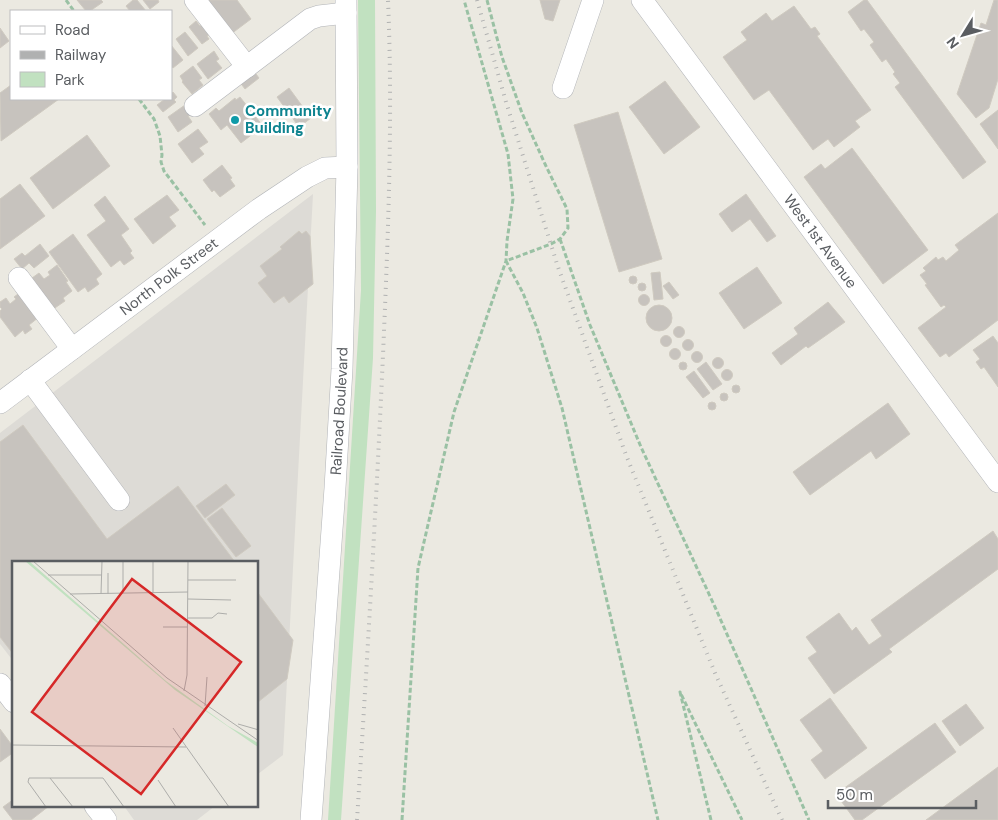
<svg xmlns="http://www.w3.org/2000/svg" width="998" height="820" font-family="'DM Sans',sans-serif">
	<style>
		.industrial { fill: #dddbd6 }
		.green { fill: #c1e1c0 }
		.building { fill: #c7c3be; stroke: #cfcac0 }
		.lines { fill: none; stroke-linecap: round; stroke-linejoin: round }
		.minor-casing { stroke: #b2b4b8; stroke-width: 22 }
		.path { stroke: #9ac1a4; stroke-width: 3; stroke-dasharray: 5 2.5; stroke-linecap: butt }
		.minor { stroke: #fff; stroke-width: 21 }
		.rail { stroke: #b0b1b1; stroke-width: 4; stroke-dasharray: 1 6; stroke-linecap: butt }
		.culture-dot { fill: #0f9aa8; stroke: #fff; stroke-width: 2 }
		.labels { text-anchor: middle; stroke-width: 5; stroke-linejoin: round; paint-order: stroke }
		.culture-label { font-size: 15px; font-weight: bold; fill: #0d838f; stroke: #fff; text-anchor: start }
		.street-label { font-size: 15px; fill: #5a5d61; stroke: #fff }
		.inset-road { fill: none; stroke: #adadaa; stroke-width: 1 }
		.view { fill: #d62828; fill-opacity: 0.15; stroke: #d62828; stroke-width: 2.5 }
		.inset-edge { fill: none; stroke: #5a5d61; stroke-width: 2.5 }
	</style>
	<rect width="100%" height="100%" fill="#ebe9e1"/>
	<!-- industrial -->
	<path class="industrial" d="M313,194l-30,561 -25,19v-212h-244v100l-14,-18v-211z
		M124,806h91l-18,14h-63z"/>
	<!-- green -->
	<path class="green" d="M358,0h17l1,211 -3,147 -32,462h-13l33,-530z"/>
	<!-- building -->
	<path class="building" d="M77,0h24l2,2 -13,9h-4z
		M133,0h4l9,11h-16l-4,-5z
		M143,0h15l1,2 -9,7z
		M206,0h31l14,19 -20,15z
		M540,0h20l-7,21 -8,-2z
		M864,0h3l119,162 -23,17 -68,-92 5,-4 -7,-9 2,-2 -9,-13 -4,3 -12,-17 4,-3 -10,-13 -3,2 -13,-19z
		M994,0h4v79l-9,29 -13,10 -19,-24 24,-71 5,2z
		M794,6l17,23 4,-2 5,7 -3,2 54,74 -16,11 5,6 -26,20 -6,-8 -15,11 -44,-60 -15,10 -31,-43 24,-17 -6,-8 25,-19 6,8z
		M196,21l4,5 2,-1 8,9 -3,2 2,3 -7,5 -13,-17z
		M0,28l9,13 -9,7z
		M185,32l13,16 -10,8 -12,-17z
		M171,45l12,15 -10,8 -2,-2z
		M214,51l5,8 -3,2 6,7 -14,11 -11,-15z
		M193,66l9,12 -3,2 4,5 -11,9 -10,-12 1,-1 -3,-5z
		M253,70l6,8 -14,11 -6,-8z
		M665,81l35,46 -36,27 -35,-47z
		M11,85v14h48l-58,42 -1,-48z
		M289,88l22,30 -12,9 -22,-30z
		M173,92l4,5 -3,3 2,2 -13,10 -6,-7 8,-6h6v-5z
		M240,97l23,29 -22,17 -14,-18 -6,5 -12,-16 7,-6 3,3 16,-13 1,2z
		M185,105l6,9 -3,2 4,6 -14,10 -10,-15z
		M998,110v39l-18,-25z
		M618,112l44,147 -43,13 -45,-147z
		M198,129l10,13 -9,6 5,6 -12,9 -14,-19z
		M87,135l23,31 -57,43 -23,-31z
		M852,148l76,102 -45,34 -79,-107 17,-13 4,5z
		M222,165l10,13 -2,1 5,7 -15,11 -6,-7 -2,2 -9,-12z
		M20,184l25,32 -45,33v-50z
		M746,194l30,42 -9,6 -17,-23 -18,13 -13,-18z
		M167,195l12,15 -10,7 7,9 -23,18 -19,-25z
		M105,196l24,33 -8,6 11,16 -2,2 4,5 -10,7 -4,-5 -9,7 -24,-32 19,-14 -12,-16z
		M998,213v107l-49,37 -3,-4 -6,4 -22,-29 28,-21 -2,-2 -3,2 -16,-22 2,-1 -7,-9 6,-4 -3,-3 13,-11 2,3 5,-3 3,4 13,-11 -4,-5z
		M299,231l3,3 4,-3 4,5 3,48 -24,19 -5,-7 -10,7 -16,-20 9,-7 -7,-10 22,-17 -2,-2z
		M73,234l29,40 -6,5 3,5 -11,8 -3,-5 -7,5 -29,-40z
		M40,244l9,12 -15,12 -5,-5 -7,6 -8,-10 8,-6 3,3z
		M57,265l11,16 -2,1 6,9 -9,7 2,3 -16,11 -17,-34 7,-5 5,6 6,-4 -2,-3z
		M757,267l25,36 -38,26 -25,-36z
		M660,272l3,27 -9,1 -3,-27z
		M629 280a4 4 0 1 1 8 0a4 4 0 1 1-8 0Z
		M669,282l10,13 -6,4 -10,-13z
		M638 287a4 4 0 1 1 8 0a4 4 0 1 1-8 0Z
		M22,291l17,26 -10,8 3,4 -7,5 -2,-4 -8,7 -15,-20v-6l2,-2 -2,-2v-5l6,-4 4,6 6,-5 -2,-2z
		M638.5 300a5.5 5.5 0 1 1 11 0a5.5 5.5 0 1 1-11 0Z
		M828,302l17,20 -37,26 -2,-2 -25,19 -9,-12 26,-19 -4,-6z
		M646 318a13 13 0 1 1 26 0a13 13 0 1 1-26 0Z
		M673.5 332a5.5 5.5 0 1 1 11 0a5.5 5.5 0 1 1-11 0Z
		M660.5 341a5.5 5.5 0 1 1 11 0a5.5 5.5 0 1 1-11 0Z
		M993,336l5,7v44l-14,-20 -3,2 -5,-7 4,-3 -7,-9z
		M682.5 345a5.5 5.5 0 1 1 11 0a5.5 5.5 0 1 1-11 0Z
		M669.5 354a5.5 5.5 0 1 1 11 0a5.5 5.5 0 1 1-11 0Z
		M691.5 357a5.5 5.5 0 1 1 11 0a5.5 5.5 0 1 1-11 0Z
		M712.5 363a5.5 5.5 0 1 1 11 0a5.5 5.5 0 1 1-11 0Z
		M706,362l16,22 -9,6 -16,-21z
		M679 366a4 4 0 1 1 8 0a4 4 0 1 1-8 0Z
		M721.5 375a5.5 5.5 0 1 1 11 0a5.5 5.5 0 1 1-11 0Z
		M694,371l16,22 -7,5 -17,-21z
		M732 389a4 4 0 1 1 8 0a4 4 0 1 1-8 0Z
		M720 397a4 4 0 1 1 8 0a4 4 0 1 1-8 0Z
		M708 406a4 4 0 1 1 8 0a4 4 0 1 1-8 0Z
		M888,403l22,31 -34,25 -5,-8 -61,44 -17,-23z
		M23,425l84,114 71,-53 57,76h-221v93l-14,-18v-195z
		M226,484l9,11 -30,23 -9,-12z
		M222,508l29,38 -15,11 -29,-38z
		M993,531l5,8v30l-109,80 3,3 -58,42 -26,-36 9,-6 -11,-15 33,-24 13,18 4,-4 13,18 13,-9 -11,-16z
		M258,593l35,47 -6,39 -29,23z
		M830,698l37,50 -42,31 -14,-19 12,-9 -23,-31z
		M966,704l18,24 -24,18 -18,-25z
		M935,723l21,29 -94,68h-7l-19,-26z
		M0,729l14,19v4l-14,10z
		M998,767v53h-72z
		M14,799v7h35l-18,14h-18l-10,-13z"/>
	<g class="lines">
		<defs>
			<g id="minor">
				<path d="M195,0l52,67"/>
				<path id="s1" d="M642,0l356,482"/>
				<path d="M563,88l30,-88"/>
				<path d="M195,106l115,-87 9,-3 27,-3"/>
				<path d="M19,278l53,71"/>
				<path d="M30,380l89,120"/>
				<path id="s2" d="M0,403l259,-194 48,-32 18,-9 22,-1"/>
				<path d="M0,684l14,18"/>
				<path d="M95,806l11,14"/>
				<path id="s3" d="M311,820l24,-332 7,-119 5,-202 -1,-167"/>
			</g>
		</defs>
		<!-- minor casing -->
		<use href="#minor" class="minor-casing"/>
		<!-- path -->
		<path class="path" d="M66,0l8,11
			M487,0l15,57 20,56 23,51 22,45 1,19 -8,11 -9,5 -45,17 17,32 14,35 25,80 96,412
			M139,99l15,20 6,17 2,19 -1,7 3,9 41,54
			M560,239l30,86 51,122 74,160 94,213
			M402,820l16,-252 36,-156 52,-151 1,-20 6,-42 -5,-45 -44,-154
			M711,820l-31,-128 62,128"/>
		<!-- minor -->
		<use href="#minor" class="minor"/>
		<!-- rail -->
		<path class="rail" d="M477,0l29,102 52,165 68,188 89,218 67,147
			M357,820c10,-155 19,-310 26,-465 5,-118 10,-237 5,-355"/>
	</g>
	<!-- markers -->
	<circle class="culture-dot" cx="235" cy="120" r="5"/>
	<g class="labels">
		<!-- culture labels -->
		<g class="culture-label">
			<text x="245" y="116">Community<tspan x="245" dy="17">Building</tspan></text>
		</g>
		<!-- street labels -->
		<g class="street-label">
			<text dy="5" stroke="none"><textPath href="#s1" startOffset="300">West 1st Avenue</textPath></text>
			<text dy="5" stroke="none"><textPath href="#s2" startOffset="211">North Polk Street</textPath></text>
			<text dy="5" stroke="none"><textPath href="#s3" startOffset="410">Railroad Boulevard</textPath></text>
		</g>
	</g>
	<!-- overview -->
	<g transform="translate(12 561)">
		<rect width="246" height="246" fill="#ebe9e1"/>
		<path d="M13,0h4l137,120 62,45 30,17v4l-83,-57z" fill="#c1e1c0"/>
		<path class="inset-road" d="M21,0l134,117 92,63M141,0v32M36,14h54M176,19h48M111,32v-32M58,33l118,-2M89,33l1,-33M96,33v-21M176,38l43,1M175,57h25l6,-5 9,1M151,66h24M172,130l3,-16 1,-114M193,145l2,-29M226,163l21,6M161,167l56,79M0,184l174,2M38,217l23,29M146,219l18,27M34,246l-18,-25 1,-4h74l21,29"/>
		<path class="view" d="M120,18l109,83 -100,132 -109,-82z"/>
		<rect width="246" height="246" class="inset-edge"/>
	</g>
	<!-- legend -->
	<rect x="10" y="10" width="162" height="90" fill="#ffffff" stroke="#bdbec0"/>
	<rect x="20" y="26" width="25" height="8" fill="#ffffff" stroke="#bdbec0"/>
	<text x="55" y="35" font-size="15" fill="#5a5d61">Road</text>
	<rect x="20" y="51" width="25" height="8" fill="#b0b1b1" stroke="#bdbec0"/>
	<text x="55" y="60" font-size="15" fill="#5a5d61">Railway</text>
	<rect x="20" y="72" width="25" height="15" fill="#c1e1c0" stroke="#bdbec0"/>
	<text x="55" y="85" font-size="15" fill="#5a5d61">Park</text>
	<!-- north arrow -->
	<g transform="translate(963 35) rotate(233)" stroke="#ffffff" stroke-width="4" paint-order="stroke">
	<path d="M0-4L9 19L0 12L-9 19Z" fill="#5a5d61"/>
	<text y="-8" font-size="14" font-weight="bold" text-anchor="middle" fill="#5a5d61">N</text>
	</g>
	<!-- scale -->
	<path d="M828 800v8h148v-8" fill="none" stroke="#5a5d61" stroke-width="2.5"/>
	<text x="836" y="800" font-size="15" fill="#5a5d61" stroke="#ffffff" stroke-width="4" paint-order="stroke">50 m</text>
</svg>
